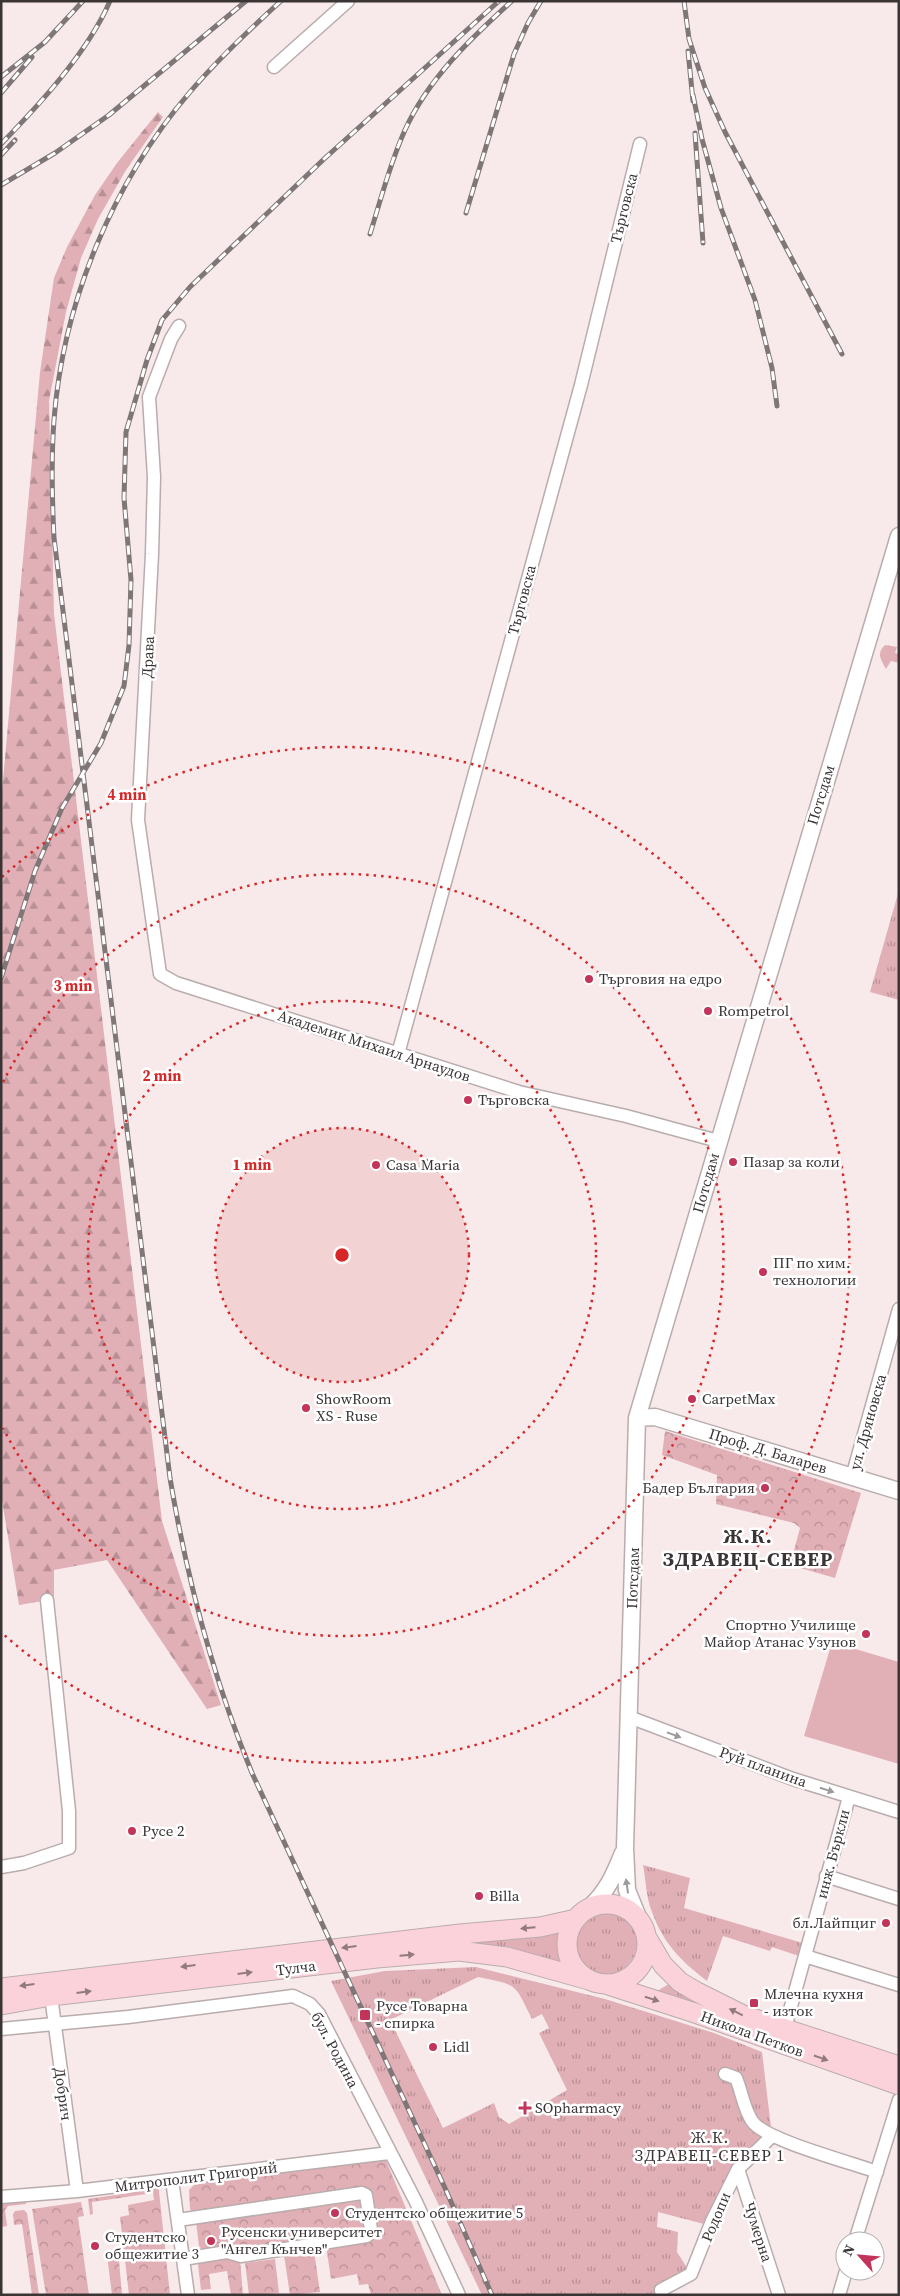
<svg xmlns="http://www.w3.org/2000/svg" width="900" height="2296" font-family="'Source Serif 4',serif">
	<style>
		.grass { fill: url(#grass-tufts); fill-rule: evenodd }
		.forest { fill: url(#forest-firs) }
		.park { fill: url(#park-crowns) }
		.pitch { fill: #e1afb6 }
		.lines { fill: none; stroke-linecap: round; stroke-linejoin: round }
		.minor-casing { stroke: #b9acad; stroke-width: 15 }
		.tertiary-casing { stroke: #b9acad; stroke-width: 19 }
		.secondary-casing { stroke: #b9acad; stroke-width: 21 }
		.minor { stroke: #fff; stroke-width: 12 }
		.tertiary { stroke: #fff; stroke-width: 16 }
		.secondary { stroke: #fbd1da; stroke-width: 19 }
		.rail-casing { stroke: #7f7677; stroke-width: 5 }
		.rail { stroke: #fff; stroke-width: 3; stroke-dasharray: 9; stroke-linecap: butt }
		.oneway { fill: #9c9a9a }
		.oneway2 { fill: #917b7f }
		.ring { fill: none; stroke: #d62828; stroke-width: 2.5; stroke-dasharray: 2.5 5 }
		.poi-dot { fill: #c3345a; stroke: #fff; stroke-width: 2 }
		.labels { text-anchor: middle; stroke-width: 5; stroke-linejoin: round; paint-order: stroke }
		.street-label { font-size: 15px; fill: #3a3435; stroke: #fff }
		.poi-label { font-size: 15px; fill: #3a3435; stroke: #fff; text-anchor: start }
		.neighbourhood-label { font-size: 16px; letter-spacing: 1px; fill: #3a3435; stroke: #fff }
		.district-label { font-size: 20px; font-weight: bold; letter-spacing: 1px; fill: #3a3435; stroke: #fff }
		.centre { fill: #d62828; stroke: #fff; stroke-width: 2.5 }
		.ring-label { font-size: 15px; text-anchor: middle; font-weight: bold; fill: #d62828; stroke: #fff; stroke-width: 5; stroke-linejoin: round; paint-order: stroke }
	</style>
	<defs>
		<pattern id="grass-tufts" width="24" height="20" patternUnits="userSpaceOnUse" patternTransform="scale(1.25)"><rect width="24" height="20" fill="#e1afb6"/><path d="M3 7l-1-3M5 7V3M7 7l1-3M15 17l-1-3M17 17v-4M19 17l1-3" fill="none" stroke="#b78f95"/></pattern>
		<pattern id="forest-firs" width="22" height="20" patternUnits="userSpaceOnUse" patternTransform="scale(1.25)"><rect width="22" height="20" fill="#e1afb6"/><path d="M5 1l3.5 6h-7zM16 11l3.5 6h-7z" fill="#b78f95"/></pattern>
		<pattern id="park-crowns" width="20" height="18" patternUnits="userSpaceOnUse" patternTransform="scale(1.25)"><rect width="20" height="18" fill="#e1afb6"/><path d="M2 6a3 3 0 1 1 6 0M12 15a3 3 0 1 1 6 0" fill="none" stroke="#b78f95"/></pattern>
	</defs>
	<rect width="100%" height="100%" fill="#f8eaeb"/>
	<!-- grass -->
	<path class="grass" d="M885,645l12,2 -2,6 4,1v9l-8,-2 -5,8c-5,-9 -10,-16 -1,-24z
		M899,890v110l-29,-8z
		M643,1865l47,13 -6,30 122,36 -4,13 -30,-10 -2,4 -47,-15 -16,45c-26,-20 -44,-38 -55,-69 -6,-14 -6,-32 -9,-47z
		M575 1943a31 31 0 1 1 62 0a31 31 0 1 1-62 0Z
		M562,1929l-3,16 4,18 -50,-14 -52,-4 14,-7z
		M476,1967l129,32 109,34 48,19 10,84 -34,33 -34,55 -46,-12 -1,15 21,5 -1,20 14,22 -29,21h-180l-151,-314 54,-10zM478,1977c40,8 36,6 54,42l10,-5 7,14 -10,5 28,57 -58,34 -10,-7 -5,-14 -51,25 -53,-108z
		M669,1984l39,24 -51,-17z"/>
	<!-- forest -->
	<path class="forest" d="M158,112l5,5 -37,53 -28,49 -17,39 -15,54 -17,89 5,213 108,907 59,184 -14,4 -100,-149 -53,10v29l-35,6 -18,-111v-692l39,-430 14,-94 13,-31 28,-52 22,-32z"/>
	<!-- park -->
	<path class="park" d="M665,1431l196,62 -26,85 -45,-13 10,-37 -6,-5 -78,-19 1,-29 -55,-20z
		M385,2158l57,137h-71l-3,-11 -9,1 -2,-11 -26,5 -5,-33 44,-8 -1,-47 -175,22 -4,-4 -1,-19 7,-7z
		M158,2182l12,113h-41l-9,-78 9,-2 -1,-10 26,-5 -1,-7 -61,9 1,12 -3,1 -2,-16 41,-6v-5z
		M25,2197l1,7 -18,2 -3,4 2,16 -6,1v-28z
		M365,2197l4,33 -118,21 -10,-6 -38,5 -4,-4 -3,-24z
		M81,2202l3,14 -6,1 11,78h-43l-14,-86z
		M24,2210l3,3 12,82h-7l-10,-71 -8,1 -1,-11 2,-3z
		M118,2249l4,46h-10l-5,-40 3,-1v-4z
		M314,2251l6,41 -30,3 -6,-40z
		M233,2256l7,4 3,35h-12l-4,-24 -18,3 2,15 -10,1 -3,-25 5,-6z
		M275,2259l4,34 -30,2 -4,-32z"/>
	<!-- pitch -->
	<path class="pitch" d="M832,1642l67,20v102l-95,-28z"/>
	<g class="lines">
		<defs>
			<path id="minor" d="M274,67l74,-66
				M179,326l-8,13 -22,58 5,80 -2,77 -14,266 22,154 16,9 343,109 107,24 92,25
				M398,1054l183,-669 59,-241
				M852,1477l47,-168
				M629,1717l164,62 106,33
				M1,1867l23,-4 45,-15v-37l-22,-211
				M826,1876l73,23
				M805,1956l94,29
				M51,1996l26,195
				M785,2028l64,-231
				M1,2029l127,-12 165,-21 17,8 9,10 96,186 44,95
				M725,2074l11,4c6,14 7,29 16,43 12,19 101,42 125,51
				M738,2169l41,126
				M172,2180l16,115
				M1,2197l76,-6 312,-38
				M178,2220l184,-27 4,2 5,35 -4,6 -126,20 -14,-4 -44,7
				M855,2241l44,-141
				M662,2295l-1,-5 30,-16 21,-53 26,-52 34,-33
				M839,2295l7,-24"/>
			<path id="tertiary" d="M637,1418l18,-1 244,74
				M589,1908c18,-16 25,-33 34,-55
				M640,1922l-13,-32 -2,-42 12,-430 262,-882"/>
			<path id="secondary" d="M567 1944a40 40 0 1 1 80 0a40 40 0 1 1-80 0Z
				M646,1936l17,29 17,17 17,10 46,23 156,51
				M605,1984l87,28 207,73
				M1,1988l459,-54 80,-7 36,-8
				M1,2005l50,-9 326,-38 82,-7 48,6 82,23"/>
		</defs>
		<!-- minor casing -->
		<use href="#minor" class="minor-casing"/>
		<!-- tertiary casing -->
		<use href="#tertiary" class="tertiary-casing"/>
		<!-- secondary casing -->
		<use href="#secondary" class="secondary-casing"/>
		<!-- minor -->
		<use href="#minor" class="minor"/>
		<!-- tertiary -->
		<use href="#tertiary" class="tertiary"/>
		<!-- secondary -->
		<use href="#secondary" class="secondary"/>
		<defs>
			<path id="rail" d="M281,1c-32,29 -63,58 -91,91 -77,90 -127,210 -136,328 -3,39 -2,78 0,118l116,940c17,101 43,200 82,295l193,415 47,107
				M684,1l5,38 16,49 20,44 117,222
				M688,51l5,50
				M1,77l44,-35 38,-41
				M1,93l31,-36
				M693,95l9,44 19,69 34,92 17,68 5,38
				M695,133l8,110
				M1,144c38,-39 87,-92 109,-143
				M1,155l14,-15
				M1,185l54,-32 54,-38 137,-114
				M466,213l48,-159 14,-31 13,-22
				M370,234c11,-35 20,-71 35,-104 23,-51 66,-92 107,-129
				M1,978l34,-107 27,-63 39,-65 23,-57 5,-41 2,-65 -7,-82 2,-66 21,-72 15,-40 28,-33 134,-128 175,-158"/>
		</defs>
		<!-- rail casing -->
		<use href="#rail" class="rail-casing"/>
		<!-- rail -->
		<use href="#rail" class="rail"/>
	</g>
	<!-- one-way arrows -->
	<defs><path id="oneway-solid" d="M-6-.8H1V-3.2L6.5 0L1 3.2V.8H-6Z" transform="scale(1.25)"/></defs>
	<g class="oneway">
		<use href="#oneway-solid" transform="translate(674 1735) rotate(20)"/>
		<use href="#oneway-solid" transform="translate(827 1790) rotate(18)"/>
		<use href="#oneway-solid" transform="translate(627 1886) rotate(-98)"/>
	</g>
	<g class="oneway2">
		<use href="#oneway-solid" transform="translate(528 1928) rotate(175)"/>
		<use href="#oneway-solid" transform="translate(349 1947) rotate(173)"/>
		<use href="#oneway-solid" transform="translate(407 1955) rotate(-5)"/>
		<use href="#oneway-solid" transform="translate(188 1966) rotate(173)"/>
		<use href="#oneway-solid" transform="translate(245 1973) rotate(-7)"/>
		<use href="#oneway-solid" transform="translate(27 1985) rotate(173)"/>
		<use href="#oneway-solid" transform="translate(84 1992) rotate(-7)"/>
		<use href="#oneway-solid" transform="translate(652 1999) rotate(18)"/>
		<use href="#oneway-solid" transform="translate(736 2012) rotate(-154)"/>
		<use href="#oneway-solid" transform="translate(821 2058) rotate(19)"/>
	</g>
	<!-- distance rings -->
	<circle cx="342" cy="1255" r="127" fill="#d62828" fill-opacity=".12"/>
	<g class="ring">
		<circle cx="342" cy="1255" r="127"/>
		<circle cx="342" cy="1255" r="254"/>
		<path d="M3 1082A381 381 0 1 1 3 1428"/>
		<path d="M2 877A508 508 0 1 1 2 1633"/>
	</g>
	<!-- markers -->
	<g class="poi-dot">
		<circle cx="589" cy="979" r="5"/>
		<circle cx="708" cy="1011" r="5"/>
		<circle cx="468" cy="1100" r="5"/>
		<circle cx="733" cy="1162" r="5"/>
		<circle cx="376" cy="1165" r="5"/>
		<circle cx="763" cy="1272" r="5"/>
		<circle cx="692" cy="1399" r="5"/>
		<circle cx="306" cy="1408" r="5"/>
		<circle cx="765" cy="1488" r="5"/>
		<circle cx="866" cy="1634" r="5"/>
		<circle cx="132" cy="1831" r="5"/>
		<circle cx="479" cy="1896" r="5"/>
		<circle cx="886" cy="1923" r="5"/>
		<rect x="749" y="1998" width="10" height="10" rx="2.5"/>
		<rect x="359" y="2009" width="12" height="12" rx="2.5"/>
		<circle cx="433" cy="2047" r="5"/>
		<path d="M522.5 2100.5h5v5h5v5h-5v5h-5v-5h-5v-5h5z"/>
		<circle cx="335" cy="2213" r="5"/>
		<circle cx="211" cy="2241" r="5"/>
		<circle cx="95" cy="2246" r="5"/>
	</g>
	<g class="labels">
		<!-- street labels -->
		<g class="street-label">
			<text transform="translate(624 208) rotate(-76)" y="5">Търговска</text>
			<text transform="translate(522 600) rotate(-75)" y="5">Търговска</text>
			<text transform="translate(148 657) rotate(-87)" y="5">Драва</text>
			<text transform="translate(821 795) rotate(-73)" y="5">Потсдам</text>
			<text transform="translate(374 1046) rotate(18)" y="5">Академик Михаил Арнаудов</text>
			<text transform="translate(706 1183) rotate(-74)" y="5">Потсдам</text>
			<text transform="translate(868 1422) rotate(-74)" y="5">ул. Дряновска</text>
			<text transform="translate(768 1451) rotate(17)" y="5">Проф. Д. Баларев</text>
			<text transform="translate(633 1578) rotate(-88)" y="5">Потсдам</text>
			<text transform="translate(763 1767) rotate(20)" y="5">Руй планина</text>
			<text transform="translate(833 1854) rotate(-75)" y="5">инж. Бъркли</text>
			<text transform="translate(296 1968) rotate(-7)" y="5">Тулча</text>
			<text transform="translate(752 2034) rotate(20)" y="5">Никола Петков</text>
			<text transform="translate(335 2050) rotate(62)" y="5">бул. Родина</text>
			<text transform="translate(63 2094) rotate(82)" y="5">Добрич</text>
			<text transform="translate(196 2177) rotate(-7)" y="5">Митрополит Григорий</text>
			<text transform="translate(716 2217) rotate(-67)" y="5">Родопи</text>
			<text transform="translate(758 2232) rotate(72)" y="5">Чумерна</text>
		</g>
		<!-- poi labels -->
		<g class="poi-label">
			<text x="599" y="984">Търговия на едро</text>
			<text x="718" y="1016">Rompetrol</text>
			<text x="478" y="1105">Търговска</text>
			<text x="743" y="1167">Пазар за коли</text>
			<text x="386" y="1170">Casa Maria</text>
			<text x="773" y="1268">ПГ по хим.<tspan x="773" dy="17">технологии</tspan></text>
			<text x="316" y="1404">ShowRoom<tspan x="316" dy="17">XS - Ruse</tspan></text>
			<text x="702" y="1404">CarpetMax</text>
			<text x="755" y="1493" text-anchor="end">Бадер България</text>
			<text x="856" y="1630" text-anchor="end">Спортно Училище<tspan x="856" dy="17">Майор Атанас Узунов</tspan></text>
			<text x="142" y="1836">Русе 2</text>
			<text x="489" y="1901">Billa</text>
			<text x="876" y="1928" text-anchor="end">бл.Лайпциг</text>
			<text x="764" y="1999">Млечна кухня<tspan x="764" dy="17">- изток</tspan></text>
			<text x="376" y="2011">Русе Товарна<tspan x="376" dy="17">- спирка</tspan></text>
			<text x="443" y="2052">Lidl</text>
			<text x="535" y="2113">SOpharmacy</text>
			<text x="345" y="2218">Студентско общежитие 5</text>
			<text x="221" y="2237">Русенски университет<tspan x="221" dy="17">"Ангел Кънчев"</tspan></text>
			<text x="105" y="2242">Студентско<tspan x="105" dy="17">общежитие 3</tspan></text>
		</g>
		<!-- neighbourhood labels -->
		<g class="neighbourhood-label">
			<text x="710" y="2143">Ж.К.<tspan x="710" dy="18">ЗДРАВЕЦ-СЕВЕР 1</tspan></text>
		</g>
		<!-- district labels -->
		<g class="district-label">
			<text x="748" y="1543">Ж.К.<tspan x="748" dy="23">ЗДРАВЕЦ-СЕВЕР</tspan></text>
		</g>
	</g>
	<circle cx="342" cy="1255" r="8" class="centre"/>
	<g class="ring-label">
		<text x="127" y="800">4 min</text>
		<text x="73" y="991">3 min</text>
		<text x="162" y="1081">2 min</text>
		<text x="252" y="1170">1 min</text>
	</g>
	<!-- border -->
	<rect width="900" height="2296" fill="none" stroke="#3a3435" stroke-width="5"/>
	<!-- north arrow -->
	<g transform="translate(860 2256) rotate(297)"><circle r="24" fill="#ffffff" stroke="#b0aeae"/>
	<path d="M0-4L9 19L0 12L-9 19Z" fill="#c3345a"/>
	<text y="-8" font-size="14" font-weight="bold" text-anchor="middle" fill="#3a3435">N</text>
	</g>
</svg>
